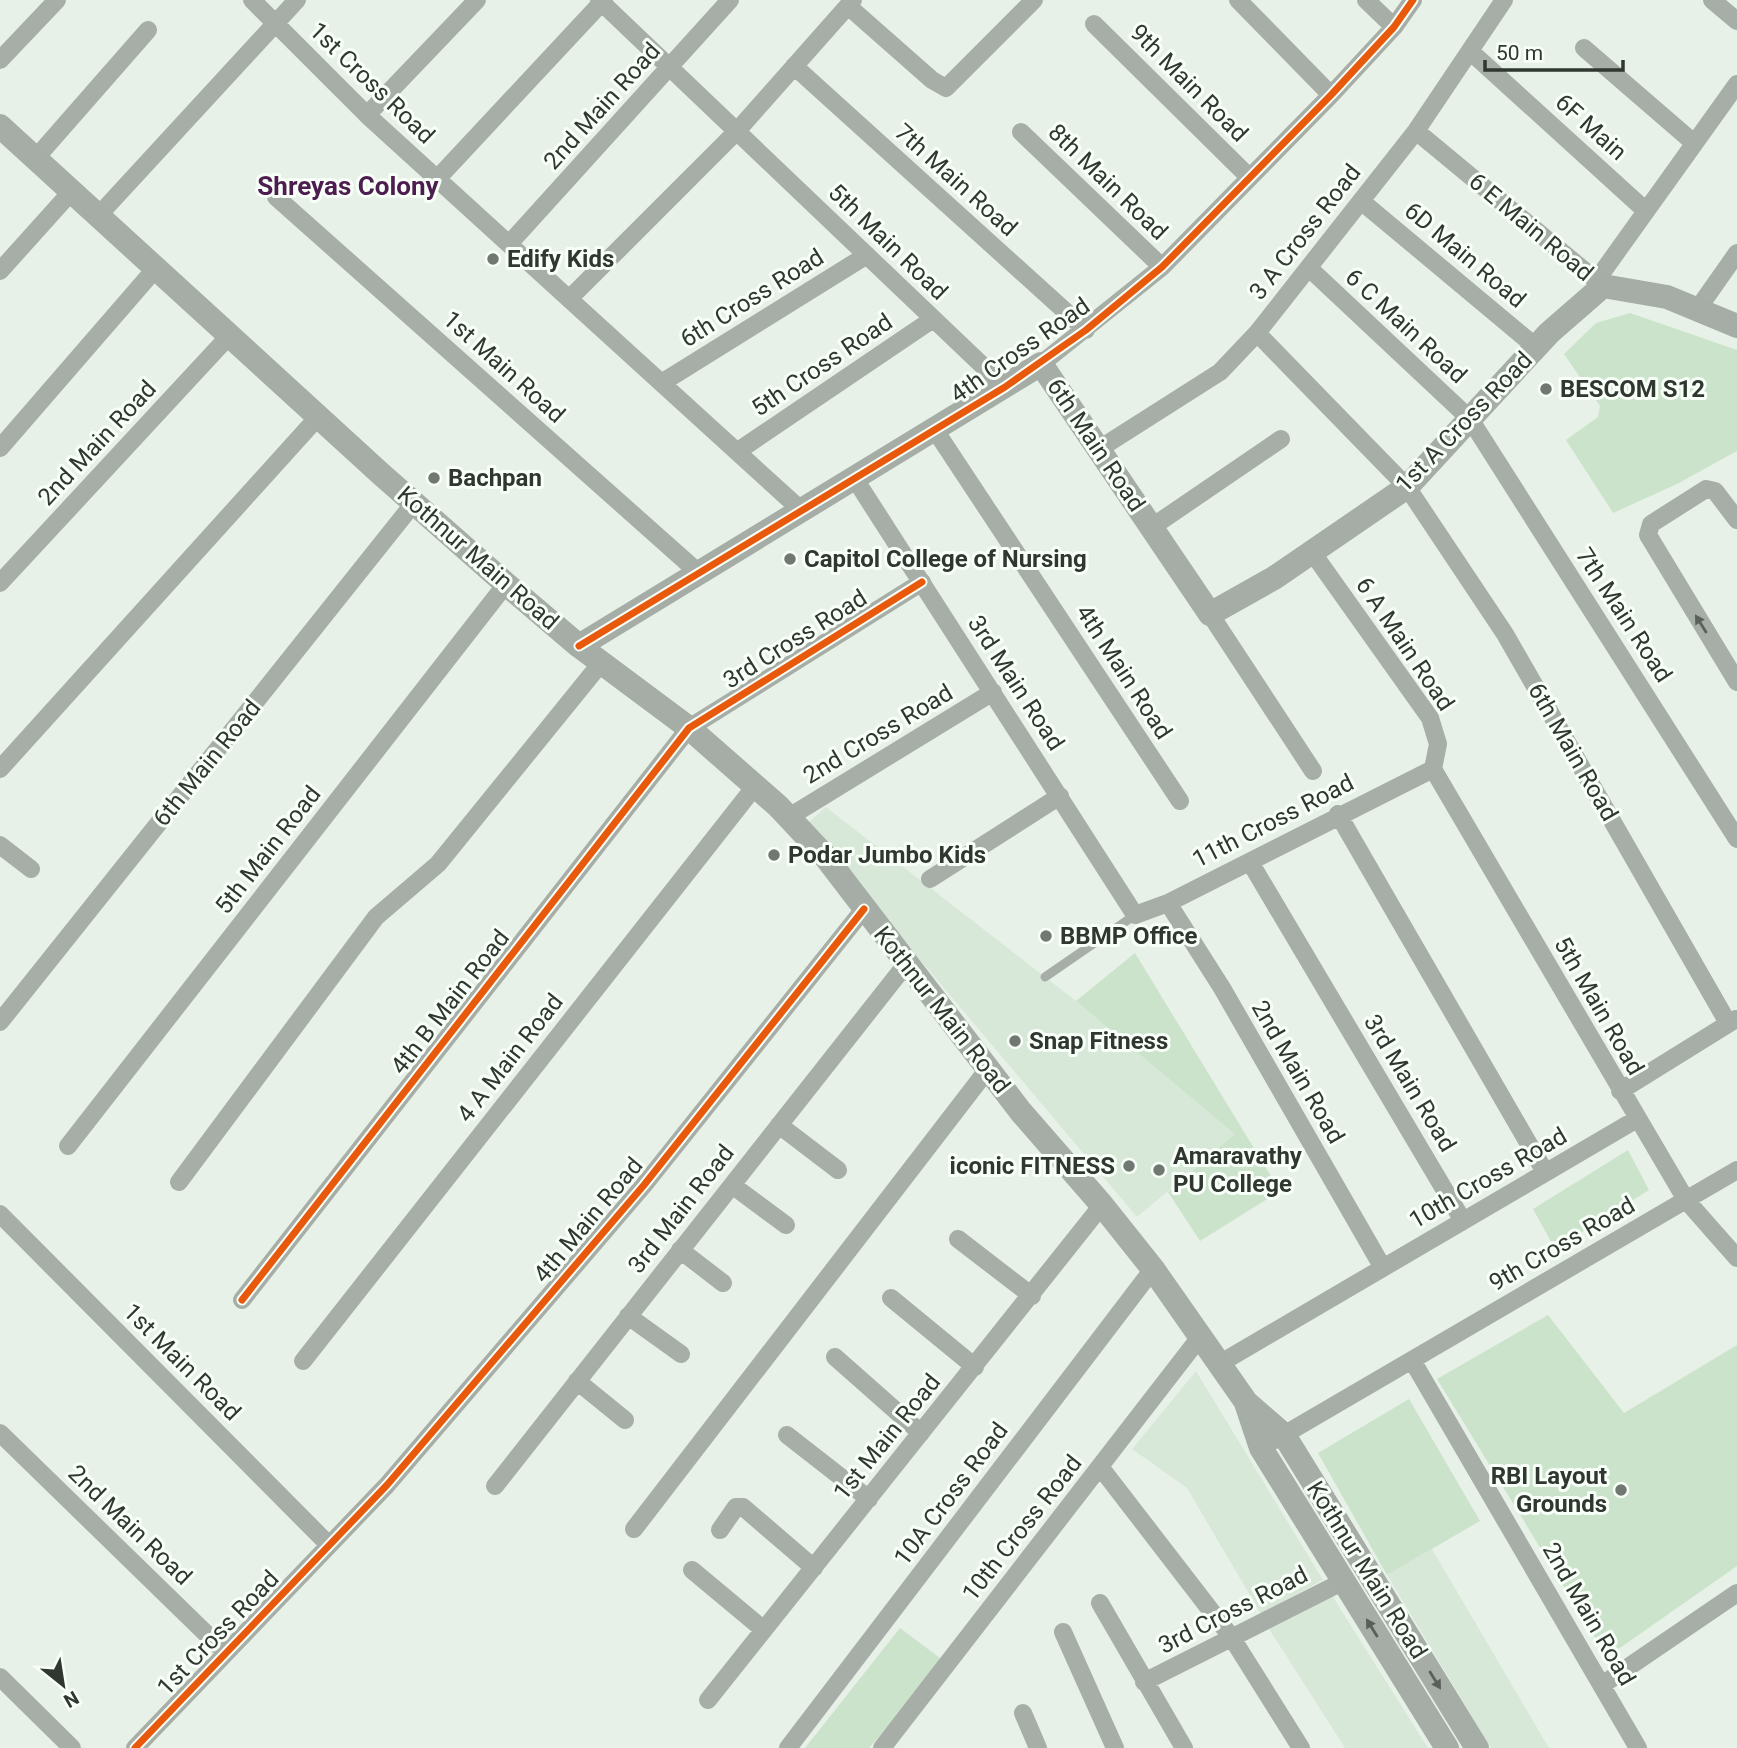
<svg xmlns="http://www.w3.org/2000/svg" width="1737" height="1748" font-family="Roboto,sans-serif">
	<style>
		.built { fill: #d8e8d8 }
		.green { fill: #cae3ca }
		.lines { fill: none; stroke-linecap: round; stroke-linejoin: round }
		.lane { stroke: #a7aea7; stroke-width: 9 }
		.street { stroke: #a7aea7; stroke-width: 18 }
		.secondary { stroke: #a5ada6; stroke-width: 24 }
		.cycleway-casing { stroke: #f8fff8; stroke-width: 11 }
		.cycleway { stroke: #e8590c; stroke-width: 7 }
		.oneway { fill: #5a615a }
		.oneway2 { fill: #59605a }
		.poi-dot { fill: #707871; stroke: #f8fff8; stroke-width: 2.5 }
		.labels { text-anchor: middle; stroke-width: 6; stroke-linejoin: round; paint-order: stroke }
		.street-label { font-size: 24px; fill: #303731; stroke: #f8fff8 }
		.poi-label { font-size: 24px; font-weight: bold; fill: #303731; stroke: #f8fff8; text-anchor: start }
		.neighbourhood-label { font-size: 26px; font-weight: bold; fill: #4c1d4e; stroke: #f8fff8 }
	</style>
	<rect width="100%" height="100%" fill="#e8f1e8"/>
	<!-- built -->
	<path class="built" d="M826,807l250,194 160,133 -99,83 -247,-293 -81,-102z
		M1196,1371l127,209 -62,34 -74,-126 -55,-39z
		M1432,1549l117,199h-58l-104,-173z
		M1331,1594l97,154h-83l-76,-119z"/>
	<!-- green -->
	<path class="green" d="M1630,313l107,37v101l-60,33 -64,29 -47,-73 32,-23 2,-11 -36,-52 32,-31z
		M1135,953l145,238 -80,50 -32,-49 67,-58 -159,-133z
		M1628,1150l21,40 -94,59 -22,-40z
		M1548,1315l76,98 113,-68v221l-130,91 -170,-278z
		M1409,1399l71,122 -93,54 -69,-122z
		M900,1628l44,33 -75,87h-64z"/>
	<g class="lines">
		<!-- lane -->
		<path class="lane" d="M1045,977l90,-62"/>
		<!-- street -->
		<path class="street" d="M252,0l115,115 435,396
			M599,0l406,387
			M1238,0l93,95
			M1366,0l28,27
			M1712,0l25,21
			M848,6l84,74 14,8 88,-88
			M1094,24l155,153
			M1584,48l110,95
			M1471,52l175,159
			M0,60l57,-60
			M794,66l292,264
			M367,115l110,-115
			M1416,131l187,155
			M1021,132l141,135
			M35,159l113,-129
			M437,179l167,-179
			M276,197l424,377
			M1361,201l175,146
			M98,216l199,-216
			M509,244l221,-244
			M1309,268l161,151 267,420
			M0,271l71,-79
			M1596,281l141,-197
			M569,299l168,-168 116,-131
			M1697,310l40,-57
			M1257,333l150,154 98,147 223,389
			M1041,364l121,-97 169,-172 63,-68 19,-27
			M663,382l204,-127
			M935,430l245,371
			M0,448l156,-180
			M1099,449l121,-77 37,-39 159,-202 88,-131
			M738,451l195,-132
			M855,479l280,436 33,-12 265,-134
			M1737,520l-22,-29 -9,-2 -55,35 -3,11 89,147
			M1152,527l129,-88
			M1312,552l118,166 8,26 -5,25
			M0,583l229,-247
			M1210,614l103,157
			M0,769l318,-352
			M1433,769l253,431 51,58
			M1338,814l207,358
			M789,817l204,-125
			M0,845l31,24
			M1250,862l213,359
			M930,879l130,-83
			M1168,903l54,85 161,280
			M0,1022l414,-519
			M1620,1091l116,-72
			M779,1125l59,45
			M68,1146l438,-562
			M179,1182l197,-265 62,-53 163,-201
			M732,1185l54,40
			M0,1214l329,331
			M958,1239l74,57
			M680,1250l43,33
			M891,1298l84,69
			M242,1300l447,-572 233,-146
			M628,1316l53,38
			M835,1357l86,76
			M1412,1360l226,388
			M303,1361l453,-576
			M1219,1364l418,-245
			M577,1381l48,39
			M0,1433l226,220
			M787,1435l82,64
			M1275,1440l462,-270
			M1101,1468l131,170 69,110
			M495,1486l412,-523
			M634,1529l354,-460
			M720,1530l16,-23h7l71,61
			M692,1570l72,60
			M1100,1603l84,145
			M1063,1632l52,116
			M0,1677l72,71
			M1144,1682l200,-101
			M1602,1685l135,-92
			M708,1700l394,-495
			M1023,1713l15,35
			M135,1748l252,-263 257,-300 220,-276
			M788,1748l365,-479
			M882,1748l318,-411"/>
		<!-- secondary -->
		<path class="secondary" d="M0,126l381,348 125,110 73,62 110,82 89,78 46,49 197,257 81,93 51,64 93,133 38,33 193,313
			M579,646l462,-282 169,250 64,-36 133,-91 142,-154 54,-47 64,11 70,29
			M1246,1403l15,45 186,300"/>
		<defs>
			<path id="cycleway" d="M579,646l426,-259 81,-57 76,-63 169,-172 63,-68 19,-27
				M242,1300l447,-572 233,-146
				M135,1748l252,-263 257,-300 220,-276"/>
		</defs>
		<!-- cycleway casing -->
		<use href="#cycleway" class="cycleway-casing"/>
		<!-- cycleway -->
		<use href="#cycleway" class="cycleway"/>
	</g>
	<!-- one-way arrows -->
	<defs><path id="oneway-solid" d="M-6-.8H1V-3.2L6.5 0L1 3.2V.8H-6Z" transform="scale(1.75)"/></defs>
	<use class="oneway" href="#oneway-solid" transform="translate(1701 624) rotate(-122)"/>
	<g class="oneway2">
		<use href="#oneway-solid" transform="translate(1372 1628) rotate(-122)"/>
		<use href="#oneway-solid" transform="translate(1435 1680) rotate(58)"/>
	</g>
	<!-- markers -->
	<g class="poi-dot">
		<circle cx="493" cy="259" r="7"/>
		<circle cx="1546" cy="389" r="7"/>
		<circle cx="434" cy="478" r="7"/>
		<circle cx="790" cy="559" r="7"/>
		<circle cx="774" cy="855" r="7"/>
		<circle cx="1046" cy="936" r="7"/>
		<circle cx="1015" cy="1041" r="7"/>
		<circle cx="1129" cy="1166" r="7"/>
		<circle cx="1159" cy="1170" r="7"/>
		<circle cx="1621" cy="1490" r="7"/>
	</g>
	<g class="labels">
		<!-- street labels -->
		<g class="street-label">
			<text transform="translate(372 83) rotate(44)" y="8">1st Cross Road</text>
			<text transform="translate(1189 83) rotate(45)" y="8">9th Main Road</text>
			<text transform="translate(602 106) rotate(-48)" y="8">2nd Main Road</text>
			<text transform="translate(1591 127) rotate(42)" y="8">6F Main</text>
			<text transform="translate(956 180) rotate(42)" y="8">7th Main Road</text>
			<text transform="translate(1108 182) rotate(44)" y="8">8th Main Road</text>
			<text transform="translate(1531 227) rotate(40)" y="8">6 E Main Road</text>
			<text transform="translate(1305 232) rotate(-52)" y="8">3 A Cross Road</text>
			<text transform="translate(888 242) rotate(44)" y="8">5th Main Road</text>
			<text transform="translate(1465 255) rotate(40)" y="8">6D Main Road</text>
			<text transform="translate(752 298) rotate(-32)" y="8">6th Cross Road</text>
			<text transform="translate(1406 326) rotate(43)" y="8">6 C Main Road</text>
			<text transform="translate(1020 350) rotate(-35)" y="8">4th Cross Road</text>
			<text transform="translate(822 365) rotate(-34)" y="8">5th Cross Road</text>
			<text transform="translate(504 367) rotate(42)" y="8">1st Main Road</text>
			<text transform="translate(1464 422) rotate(-46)" y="8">1st A Cross Road</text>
			<text transform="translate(97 443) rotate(-47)" y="8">2nd Main Road</text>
			<text transform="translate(1096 445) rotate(56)" y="8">6th Main Road</text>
			<text transform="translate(478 558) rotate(41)" y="8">Kothnur Main Road</text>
			<text transform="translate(1624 615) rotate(57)" y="8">7th Main Road</text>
			<text transform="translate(795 639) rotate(-32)" y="8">3rd Cross Road</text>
			<text transform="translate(1405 644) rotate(56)" y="8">6 A Main Road</text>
			<text transform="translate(1124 672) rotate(57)" y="8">4th Main Road</text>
			<text transform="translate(1016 683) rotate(57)" y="8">3rd Main Road</text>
			<text transform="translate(878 734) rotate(-31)" y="8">2nd Cross Road</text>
			<text transform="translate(1573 752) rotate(60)" y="8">6th Main Road</text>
			<text transform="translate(207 763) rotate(-51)" y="8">6th Main Road</text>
			<text transform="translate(1273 821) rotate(-27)" y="8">11th Cross Road</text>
			<text transform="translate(268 850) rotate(-52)" y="8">5th Main Road</text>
			<text transform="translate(450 1002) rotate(-52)" y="8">4th B Main Road</text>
			<text transform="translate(1599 1006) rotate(60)" y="8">5th Main Road</text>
			<text transform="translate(942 1010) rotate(52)" y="8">Kothnur Main Road</text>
			<text transform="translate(510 1058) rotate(-52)" y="8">4 A Main Road</text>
			<text transform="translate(1298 1072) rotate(60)" y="8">2nd Main Road</text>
			<text transform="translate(1410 1083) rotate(59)" y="8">3rd Main Road</text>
			<text transform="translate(1488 1178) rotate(-30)" y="8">10th Cross Road</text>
			<text transform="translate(681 1209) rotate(-52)" y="8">3rd Main Road</text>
			<text transform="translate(588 1220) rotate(-50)" y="8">4th Main Road</text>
			<text transform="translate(1562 1244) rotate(-30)" y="8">9th Cross Road</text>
			<text transform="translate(182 1362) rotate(45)" y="8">1st Main Road</text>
			<text transform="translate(887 1437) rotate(-51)" y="8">1st Main Road</text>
			<text transform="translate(951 1494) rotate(-53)" y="8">10A Cross Road</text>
			<text transform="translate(130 1525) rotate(44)" y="8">2nd Main Road</text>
			<text transform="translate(1022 1528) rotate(-52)" y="8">10th Cross Road</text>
			<text transform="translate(1367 1570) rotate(58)" y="8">Kothnur Main Road</text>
			<text transform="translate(1233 1610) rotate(-27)" y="8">3rd Cross Road</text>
			<text transform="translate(1589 1614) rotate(60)" y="8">2nd Main Road</text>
			<text transform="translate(218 1633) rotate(-46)" y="8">1st Cross Road</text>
		</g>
		<!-- poi labels -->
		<g class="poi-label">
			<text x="507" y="267">Edify Kids</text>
			<text x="1560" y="397">BESCOM S12</text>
			<text x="448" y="486">Bachpan</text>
			<text x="804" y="567">Capitol College of Nursing</text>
			<text x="788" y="863">Podar Jumbo Kids</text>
			<text x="1060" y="944">BBMP Office</text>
			<text x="1029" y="1049">Snap Fitness</text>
			<text x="1173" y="1164">Amaravathy<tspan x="1173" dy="28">PU College</tspan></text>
			<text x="1115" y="1174" text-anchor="end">iconic FITNESS</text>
			<text x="1607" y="1484" text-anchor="end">RBI Layout<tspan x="1607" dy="28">Grounds</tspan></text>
		</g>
		<!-- neighbourhood labels -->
		<g class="neighbourhood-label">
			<text x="348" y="195">Shreyas Colony</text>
		</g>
	</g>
	<!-- north arrow -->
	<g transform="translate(63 1685) rotate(150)" stroke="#f8fff8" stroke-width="5" paint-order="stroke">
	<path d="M0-5L12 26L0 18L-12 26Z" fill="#303731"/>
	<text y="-10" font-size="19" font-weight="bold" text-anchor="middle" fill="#303731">N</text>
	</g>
	<!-- scale -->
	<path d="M1485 60v10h138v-10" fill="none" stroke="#303731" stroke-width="3.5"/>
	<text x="1496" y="60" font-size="21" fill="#303731" stroke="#f8fff8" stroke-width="5" paint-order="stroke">50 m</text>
</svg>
